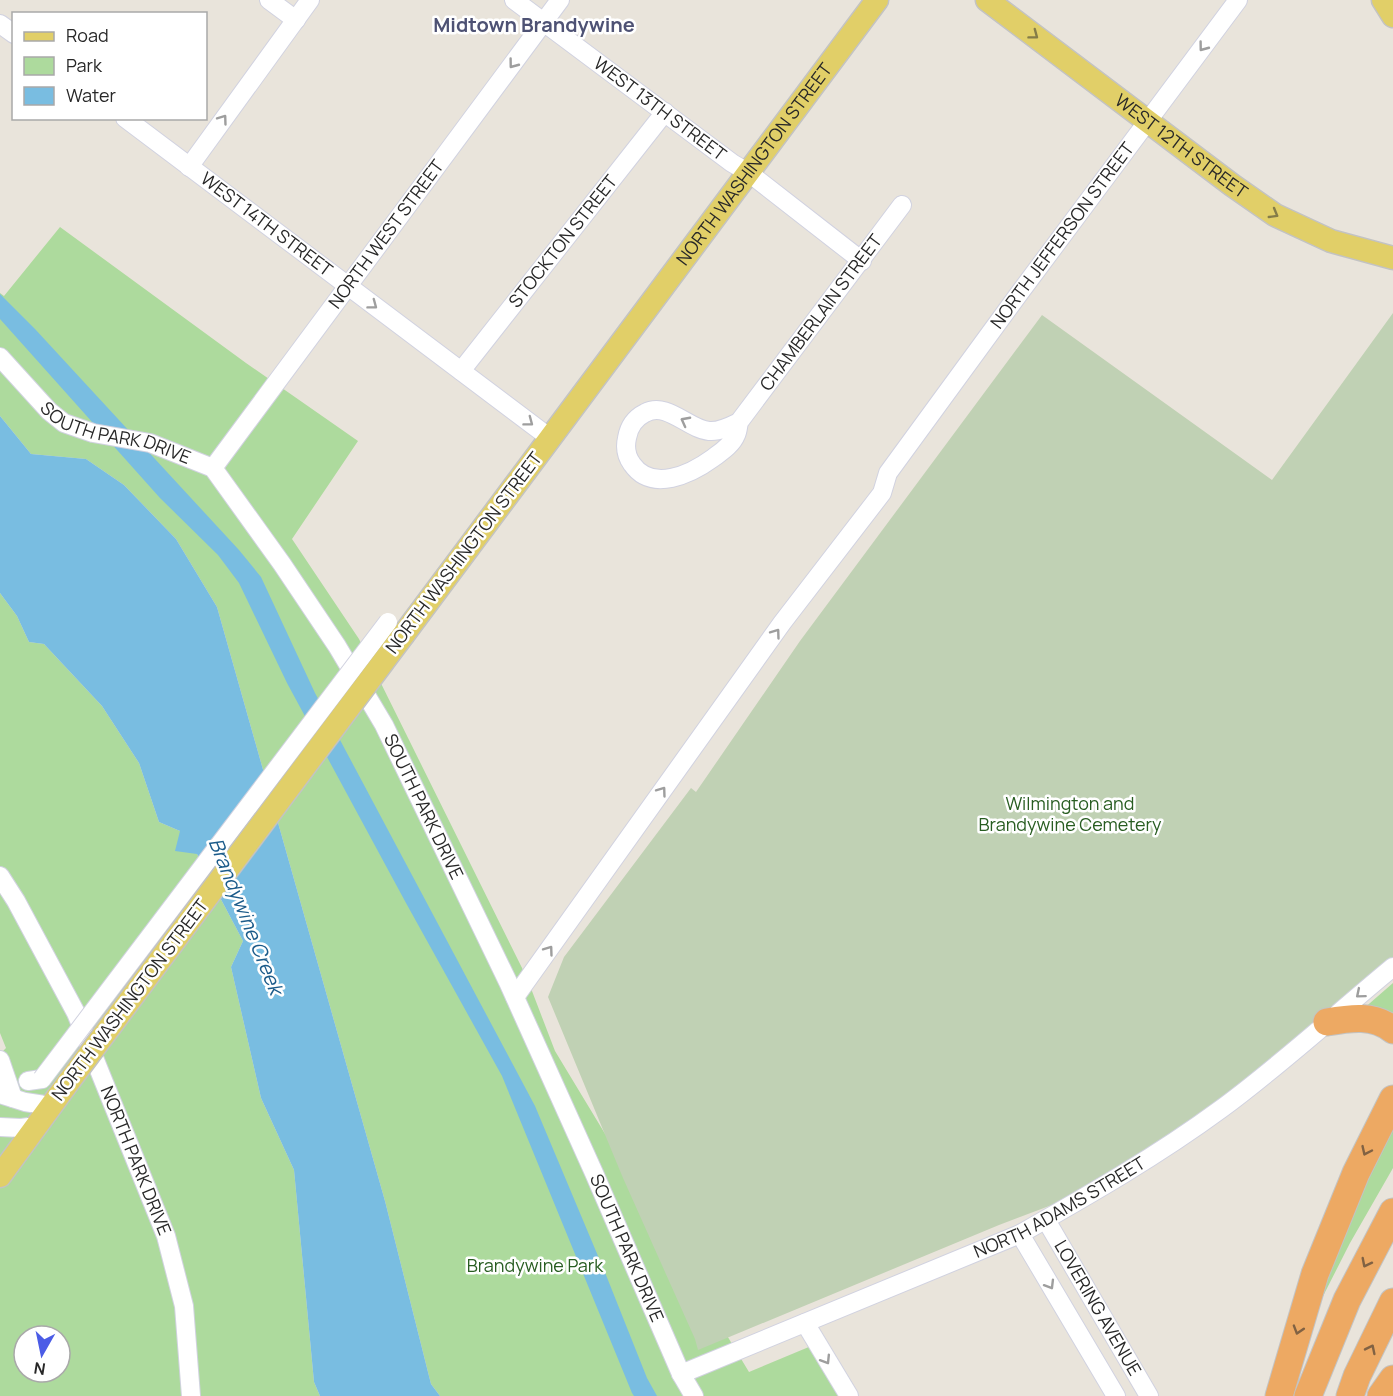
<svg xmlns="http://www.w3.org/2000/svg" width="1393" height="1396" font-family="Manrope,sans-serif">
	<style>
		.green { fill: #adda9d; fill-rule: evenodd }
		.cemetery { fill: #c0d1b4 }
		.water { fill: #79bde1 }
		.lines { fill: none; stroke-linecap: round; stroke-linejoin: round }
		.minor-casing { stroke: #d1d2e0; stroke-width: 20 }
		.major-casing { stroke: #c3c3c3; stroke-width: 25 }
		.highway-casing { stroke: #c3c3c3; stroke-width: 29 }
		.minor { stroke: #fff; stroke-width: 18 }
		.major { stroke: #e1cf68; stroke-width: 22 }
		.highway { stroke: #eda963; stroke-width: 27 }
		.minor-bridge-casing { stroke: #d1d2e0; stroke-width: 20; stroke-linecap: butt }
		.major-bridge-casing { stroke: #c3c3c3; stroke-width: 25; stroke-linecap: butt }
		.minor-bridge { stroke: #fff; stroke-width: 18 }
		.major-bridge { stroke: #e1cf68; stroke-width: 22 }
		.oneway { stroke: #847c48 }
		.oneway2 { stroke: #9e9e9e }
		.oneway3 { stroke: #816243 }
		.labels { text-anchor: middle; stroke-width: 5; stroke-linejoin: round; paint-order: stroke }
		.street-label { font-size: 18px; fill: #282828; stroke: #fff }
		.park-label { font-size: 18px; fill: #285d21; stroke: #fff }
		.neighbourhood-label { font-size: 20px; font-weight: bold; fill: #4e5274; stroke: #fff }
		.water-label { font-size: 20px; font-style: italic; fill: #1b5b8a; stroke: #fff }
	</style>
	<rect width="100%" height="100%" fill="#e9e4db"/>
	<!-- green -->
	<path class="green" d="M60,227l186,136 112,78 -66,98 67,100 168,339 28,73 194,321 67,-28 33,52h-409l-9,-12 -46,-183 -168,-594 -41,-68 -52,-54 -38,-26 -55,-5 -31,-38v-123l4,3z
		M0,593l17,23 12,26 15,2 58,62 37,57 20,59 21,9 17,23 46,87 -12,26 30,131 33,72 20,212 6,14h-320v-342l6,-6 -6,-15zM24,1336h36v36h-36z
		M1393,983v37l-31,-10z
		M1393,1122v46l-43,75 -32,63 21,-69z"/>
	<!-- cemetery -->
	<path class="cemetery" d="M1393,313v648l-122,104 -182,126 -90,34 -301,125 -3,-11 -72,-161 -75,-181 16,-40 127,-169 5,4 104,-151 242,-326 230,165z"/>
	<!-- water -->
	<path class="water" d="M0,294l35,35 204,221 22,27 54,116 220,413 71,169 41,103 10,18h-23l-2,-3 -130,-317 -96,-173 -119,-220 -48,-100 -21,-28 -58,-57 -160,-179z
		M0,416l31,38 55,5 38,26 52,54 41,68 168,594 46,183 9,12h-120l-6,-14 -20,-212 -33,-72 -30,-131 12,-26 -46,-87 -22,-3 5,-20 -21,-9 -20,-59 -37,-57 -58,-62 -15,-2 -12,-26 -17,-23z"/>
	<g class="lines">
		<defs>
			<g id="minor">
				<path d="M269,0l27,20"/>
				<path id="s1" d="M514,0l218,163 17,10 113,88"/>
				<path d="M0,24l14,10"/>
				<path id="s2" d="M125,118l425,320"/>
				<path d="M189,167l121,-167"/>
				<path id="s3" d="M0,357l49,54 15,12 29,10 57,10 63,25 69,96 55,82 47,79 124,257 86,191 87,201 13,22"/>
				<path id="s4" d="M461,371l204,-259"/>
				<path id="s5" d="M739,422c-8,4 -20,10 -30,9 -21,-2 -42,-30 -64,-18 -10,5 -16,13 -18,25 -2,9 -1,18 5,26 20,29 59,10 81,-6 8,-6 19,-13 23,-23 2,-4 2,-9 3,-13l163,-217"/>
				<path id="s6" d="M213,468l347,-468"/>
				<path id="s7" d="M0,876l16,25 60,112 90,223 18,70 7,90"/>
				<path id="s8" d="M515,997l267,-374 100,-130 6,-20 133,-182 217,-291"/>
				<path d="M0,1060l13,38"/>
				<path d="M28,1081l14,-2"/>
				<path d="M0,1094l25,8 26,4"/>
				<path d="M0,1127l21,1 16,-2"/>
				<path id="s9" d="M1046,1220l103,176"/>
				<path d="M1020,1234l96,162"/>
				<path d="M805,1323l44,73"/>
				<path id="s10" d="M681,1374l339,-140c69,-39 137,-78 201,-125 60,-44 115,-95 172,-142"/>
			</g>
			<g id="major">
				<path id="s11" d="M987,0l245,185 43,30 56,26 62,17"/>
				<path d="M1383,0l10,16"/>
				<path id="s12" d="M404,634l473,-634"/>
				<path d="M0,1176l70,-96"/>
			</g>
			<path id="highway" d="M1327,1022c23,-4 47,-8 66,8
				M1279,1396l36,-122 41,-101 37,-74
				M1308,1396l39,-96 46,-88
				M1350,1396l7,-20 36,-74
				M1381,1396l12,-17"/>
		</defs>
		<!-- minor casing -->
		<use href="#minor" class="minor-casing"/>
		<!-- major casing -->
		<use href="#major" class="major-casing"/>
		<!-- highway casing -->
		<use href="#highway" class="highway-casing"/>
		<!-- minor -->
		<use href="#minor" class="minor"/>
		<!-- major -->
		<use href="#major" class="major"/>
		<!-- highway -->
		<use href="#highway" class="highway"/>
		<defs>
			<path id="minor-bridge" d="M42,1079l346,-457"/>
			<path id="major-bridge" d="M70,1080l334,-446"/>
		</defs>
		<!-- minor-bridge casing -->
		<use href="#minor-bridge" class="minor-bridge-casing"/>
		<!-- major-bridge casing -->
		<use href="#major-bridge" class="major-bridge-casing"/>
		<!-- minor-bridge -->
		<use href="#minor-bridge" class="minor-bridge"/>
		<!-- major-bridge -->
		<use href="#major-bridge" class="major-bridge"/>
	</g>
	<!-- one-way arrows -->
	<defs><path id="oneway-chevron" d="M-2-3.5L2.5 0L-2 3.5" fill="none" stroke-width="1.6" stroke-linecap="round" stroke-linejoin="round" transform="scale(1.5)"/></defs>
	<g class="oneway">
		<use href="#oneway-chevron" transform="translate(1034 35) rotate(37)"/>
		<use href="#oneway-chevron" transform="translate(1274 214) rotate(30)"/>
	</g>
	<g class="oneway2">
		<use href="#oneway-chevron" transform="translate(1203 47) rotate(127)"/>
		<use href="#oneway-chevron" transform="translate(513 64) rotate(127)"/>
		<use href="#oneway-chevron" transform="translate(223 119) rotate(-54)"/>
		<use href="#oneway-chevron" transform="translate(373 305) rotate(37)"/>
		<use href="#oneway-chevron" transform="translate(685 421) rotate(-152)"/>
		<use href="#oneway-chevron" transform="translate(529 422) rotate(37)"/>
		<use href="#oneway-chevron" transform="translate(776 633) rotate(-54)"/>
		<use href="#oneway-chevron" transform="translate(662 791) rotate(-54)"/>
		<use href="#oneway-chevron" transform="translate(549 950) rotate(-54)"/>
		<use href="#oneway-chevron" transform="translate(1360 994) rotate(140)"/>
		<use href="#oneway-chevron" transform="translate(1050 1285) rotate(59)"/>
		<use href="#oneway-chevron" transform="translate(826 1360) rotate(58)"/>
	</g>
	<g class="oneway3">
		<use href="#oneway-chevron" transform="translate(1366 1151) rotate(115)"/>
		<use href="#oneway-chevron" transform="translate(1366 1263) rotate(117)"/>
		<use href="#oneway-chevron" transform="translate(1298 1330) rotate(107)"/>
		<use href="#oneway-chevron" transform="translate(1371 1349) rotate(-64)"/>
	</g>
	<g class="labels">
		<!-- street labels -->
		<g class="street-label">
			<text dy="6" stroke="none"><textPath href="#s1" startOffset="182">WEST 13TH STREET</textPath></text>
			<text dy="6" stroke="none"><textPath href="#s11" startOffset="243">WEST 12TH STREET</textPath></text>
			<text dy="6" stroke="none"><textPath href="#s12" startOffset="586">NORTH WASHINGTON STREET</textPath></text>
			<text dy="6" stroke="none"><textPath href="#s2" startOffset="177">WEST 14TH STREET</textPath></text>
			<text dy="6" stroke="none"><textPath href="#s6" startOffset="291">NORTH WEST STREET</textPath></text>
			<text dy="6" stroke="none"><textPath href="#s8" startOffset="939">NORTH JEFFERSON STREET</textPath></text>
			<text dy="6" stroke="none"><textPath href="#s4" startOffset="165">STOCKTON STREET</textPath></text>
			<text dy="6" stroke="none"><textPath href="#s5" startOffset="434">CHAMBERLAIN STREET</textPath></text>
			<text dy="6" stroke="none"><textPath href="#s3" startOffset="144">SOUTH PARK DRIVE</textPath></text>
			<text transform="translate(464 553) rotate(-53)" y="6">NORTH WASHINGTON STREET</text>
			<text dy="6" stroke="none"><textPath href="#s3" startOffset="648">SOUTH PARK DRIVE</textPath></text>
			<text transform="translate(130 1000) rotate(-53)" y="6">NORTH WASHINGTON STREET</text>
			<text dy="6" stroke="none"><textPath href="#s7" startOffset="316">NORTH PARK DRIVE</textPath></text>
			<text dy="6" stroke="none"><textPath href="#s10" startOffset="414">NORTH ADAMS STREET</textPath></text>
			<text dy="6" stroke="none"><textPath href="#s3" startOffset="1134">SOUTH PARK DRIVE</textPath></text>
			<text dy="6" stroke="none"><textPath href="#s9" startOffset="102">LOVERING AVENUE</textPath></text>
		</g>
		<!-- park labels -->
		<g class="park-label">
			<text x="1070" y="810">Wilmington and<tspan x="1070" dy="21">Brandywine Cemetery</tspan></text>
			<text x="535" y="1272">Brandywine Park</text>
		</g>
		<!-- neighbourhood labels -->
		<g class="neighbourhood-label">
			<text x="534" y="32">Midtown Brandywine</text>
		</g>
		<!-- water labels -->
		<g class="water-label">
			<text transform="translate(246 916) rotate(68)" y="7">Brandywine Creek</text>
		</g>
	</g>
	<!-- legend -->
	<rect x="12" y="12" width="195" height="108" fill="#ffffff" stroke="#a9a9a9" stroke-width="1.5"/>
	<rect x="24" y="32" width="30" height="9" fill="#e1cf68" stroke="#a9a9a9" stroke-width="1.5"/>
	<text x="66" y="42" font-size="18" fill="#282828">Road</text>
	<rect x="24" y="57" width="30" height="18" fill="#adda9d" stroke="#a9a9a9" stroke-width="1.5"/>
	<text x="66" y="72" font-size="18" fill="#282828">Park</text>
	<rect x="24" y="87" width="30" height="18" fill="#79bde1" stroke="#a9a9a9" stroke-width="1.5"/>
	<text x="66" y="102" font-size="18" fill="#282828">Water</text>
	<!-- north arrow -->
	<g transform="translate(42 1354) rotate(189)"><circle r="28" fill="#ffffff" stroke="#a9a9a9" stroke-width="1.5"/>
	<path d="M0-4.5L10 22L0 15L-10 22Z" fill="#4b5ce6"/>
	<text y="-9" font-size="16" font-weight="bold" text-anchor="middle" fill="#282828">N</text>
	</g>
</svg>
